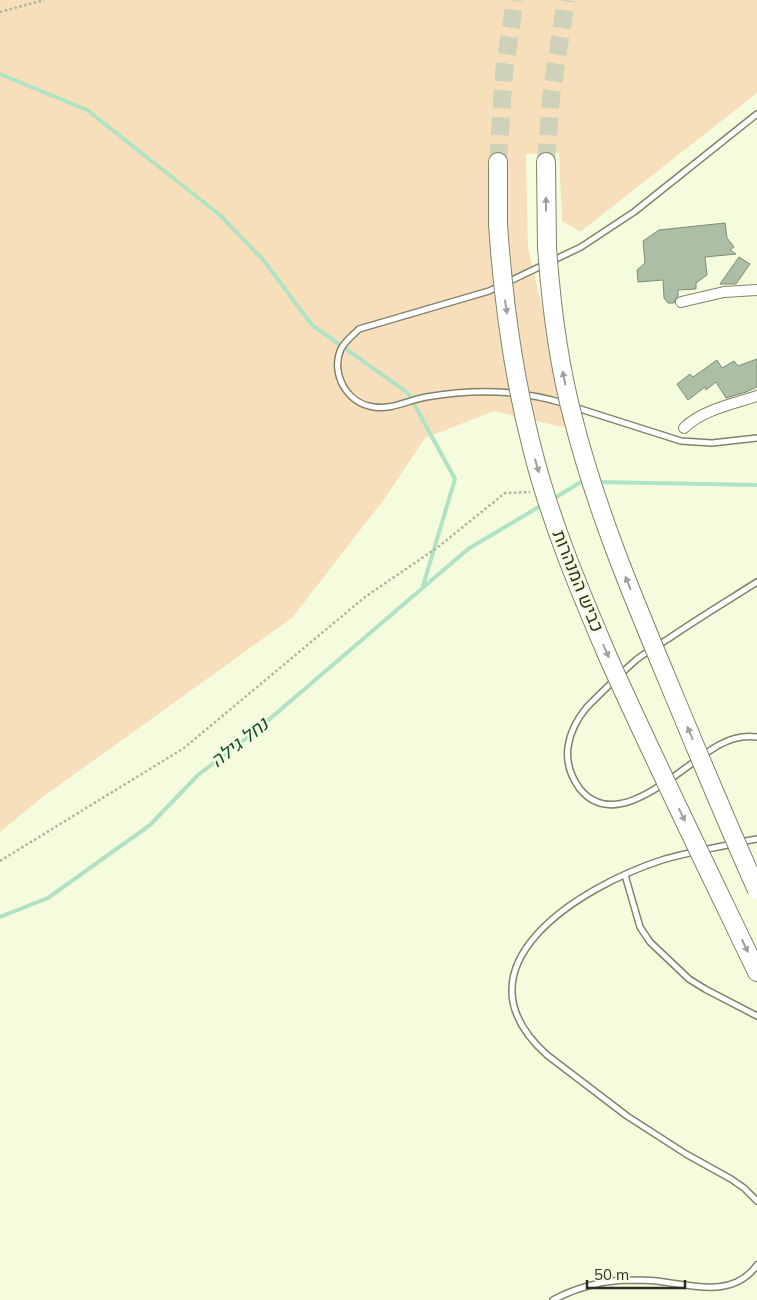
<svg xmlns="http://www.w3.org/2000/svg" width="757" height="1300" font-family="Mulish,Heebo,sans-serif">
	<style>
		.green { fill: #f8dfbc }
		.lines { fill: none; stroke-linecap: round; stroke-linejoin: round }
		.stream { stroke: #afe3c3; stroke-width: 4 }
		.building { fill: #acbea6; stroke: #7d8e77 }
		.trunk-tunnel { stroke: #cdd2b8; stroke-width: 18; stroke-dasharray: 18 9; stroke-linecap: butt }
		.service-casing { stroke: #7f8469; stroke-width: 8 }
		.minor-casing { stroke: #7f8469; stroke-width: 12 }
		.trunk-casing { stroke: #7f8469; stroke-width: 20 }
		.path { stroke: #b1b59e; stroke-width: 2.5; stroke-dasharray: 2.5 2.5; stroke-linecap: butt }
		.service { stroke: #fff; stroke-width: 5 }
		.minor { stroke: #fff; stroke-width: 10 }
		.trunk { stroke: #fff; stroke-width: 18 }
		.trunk-bridge-casing { stroke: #7f8469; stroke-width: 20; stroke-linecap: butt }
		.trunk-bridge { stroke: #fff; stroke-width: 18 }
		.oneway { fill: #a0a19c }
		.labels { text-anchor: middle; stroke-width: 4.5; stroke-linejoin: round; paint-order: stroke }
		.street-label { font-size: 18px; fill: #2d2f24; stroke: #f5fbdd }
		.water-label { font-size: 19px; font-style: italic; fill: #104e31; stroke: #f5fbdd }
	</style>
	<rect width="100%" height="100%" fill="#f5fbdd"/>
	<!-- green -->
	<path class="green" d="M0,0h757v93l-177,139 -18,-11 -3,-68 -33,1 2,94 43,181 -77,-18 -69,27 -40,60 -93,120 -248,178 -44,36z"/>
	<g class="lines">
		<!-- stream -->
		<path class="stream" d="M0,74l87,36 133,105 45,47 47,63 96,68 47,86 -32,107
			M596,482l161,3
			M553,499l28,-17h5
			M0,917l48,-19 102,-73 48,-50 54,-41 216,-185 74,-44"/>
	</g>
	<!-- building -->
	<path class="building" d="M725,223l2,15 7,9 -4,3 6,4 -31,3 2,18 -11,8v6l-18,1v6l-3,4 -1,3h-6l-4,-5 -1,-18 -25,2 -1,-12 8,-7 -2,-22 16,-11z
		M739,257l11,7 -14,20h-16z
		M757,359v28l-11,5 -20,6 -10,-16 -10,8 -1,-3 -17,13 -11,-16 13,-10 3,3 24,-17 5,8 12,-7 4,5z"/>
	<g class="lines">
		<!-- trunk-tunnel -->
		<path class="trunk-tunnel" d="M498,162l6,-89 11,-73
			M546,162l5,-65 15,-97"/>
		<defs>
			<path id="service" d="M566,404c-46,-15 -93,-15 -140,-7 -17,3 -35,13 -52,10 -27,-3 -44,-34 -33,-58 4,-8 11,-13 18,-20l130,-38 92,-44 53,-35 123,-98
				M574,407l107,34 31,2 45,-5
				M757,582c-30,19 -60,37 -89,57 -11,7 -22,13 -32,21 -17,15 -33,31 -49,47 -10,12 -17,25 -19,40 -2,15 3,30 12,42 39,48 106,-28 141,-45 11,-6 23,-9 36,-7
				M740,842l17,-3
				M732,844c-23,5 -47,9 -70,16 -80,26 -214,106 -115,195l80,61 59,38 45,25 13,9 13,13
				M625,875l15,52 10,15 39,37 16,10 52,27
				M553,1300c22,-12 44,-18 70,-20 11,0 23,0 34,1 34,4 76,18 100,-16"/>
			<path id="minor" d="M681,302l43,-10 33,-2
				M684,428c18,-18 49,-24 73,-32"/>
			<path id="trunk" d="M498,162v62
				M546,162l1,85
				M732,920l25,52"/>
		</defs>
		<!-- service casing -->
		<use href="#service" class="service-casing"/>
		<!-- minor casing -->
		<use href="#minor" class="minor-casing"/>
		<!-- trunk casing -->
		<use href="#trunk" class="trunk-casing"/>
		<!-- path -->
		<path class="path" d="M0,12l44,-12
			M0,861l184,-113 181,-151 73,-50 67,-54 25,-1"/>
		<!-- service -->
		<use href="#service" class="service"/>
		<!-- minor -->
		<use href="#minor" class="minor"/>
		<!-- trunk -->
		<use href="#trunk" class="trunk"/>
		<defs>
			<path id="trunk-bridge" d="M498,224c5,75 15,150 34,224 18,72 47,141 76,209 40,89 82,176 124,263
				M547,247c4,57 11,115 26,171 23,91 59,177 95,263 29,70 58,140 89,209"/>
		</defs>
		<!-- trunk-bridge casing -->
		<use href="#trunk-bridge" class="trunk-bridge-casing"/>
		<!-- trunk-bridge -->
		<use href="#trunk-bridge" class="trunk-bridge"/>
	</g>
	<!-- one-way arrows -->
	<defs><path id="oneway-solid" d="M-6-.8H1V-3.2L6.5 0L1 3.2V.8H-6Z" transform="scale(1.25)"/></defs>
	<g class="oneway">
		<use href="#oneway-solid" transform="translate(546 204) rotate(-90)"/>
		<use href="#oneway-solid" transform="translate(506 307) rotate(82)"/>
		<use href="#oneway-solid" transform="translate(564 378) rotate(-101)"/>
		<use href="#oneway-solid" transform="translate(537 466) rotate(74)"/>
		<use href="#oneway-solid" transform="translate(628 583) rotate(-112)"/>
		<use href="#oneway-solid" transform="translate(606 651) rotate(66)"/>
		<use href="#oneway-solid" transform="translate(690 733) rotate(-113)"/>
		<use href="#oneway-solid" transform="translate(682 815) rotate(64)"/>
		<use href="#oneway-solid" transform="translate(745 946) rotate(65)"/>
	</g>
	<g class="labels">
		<!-- street labels -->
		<g class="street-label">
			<text transform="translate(578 581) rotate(68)" y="6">כביש המנהרות</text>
		</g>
		<!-- water labels -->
		<g class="water-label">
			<text transform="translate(239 742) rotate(-38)" y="7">נחל גילה</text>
		</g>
	</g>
	<!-- scale -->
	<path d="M587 1280v8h98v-8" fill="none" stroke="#2d2f24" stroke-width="2.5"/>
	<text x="594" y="1280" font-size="15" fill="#2d2f24" stroke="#f5fbdd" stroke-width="4" paint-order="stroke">50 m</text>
</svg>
